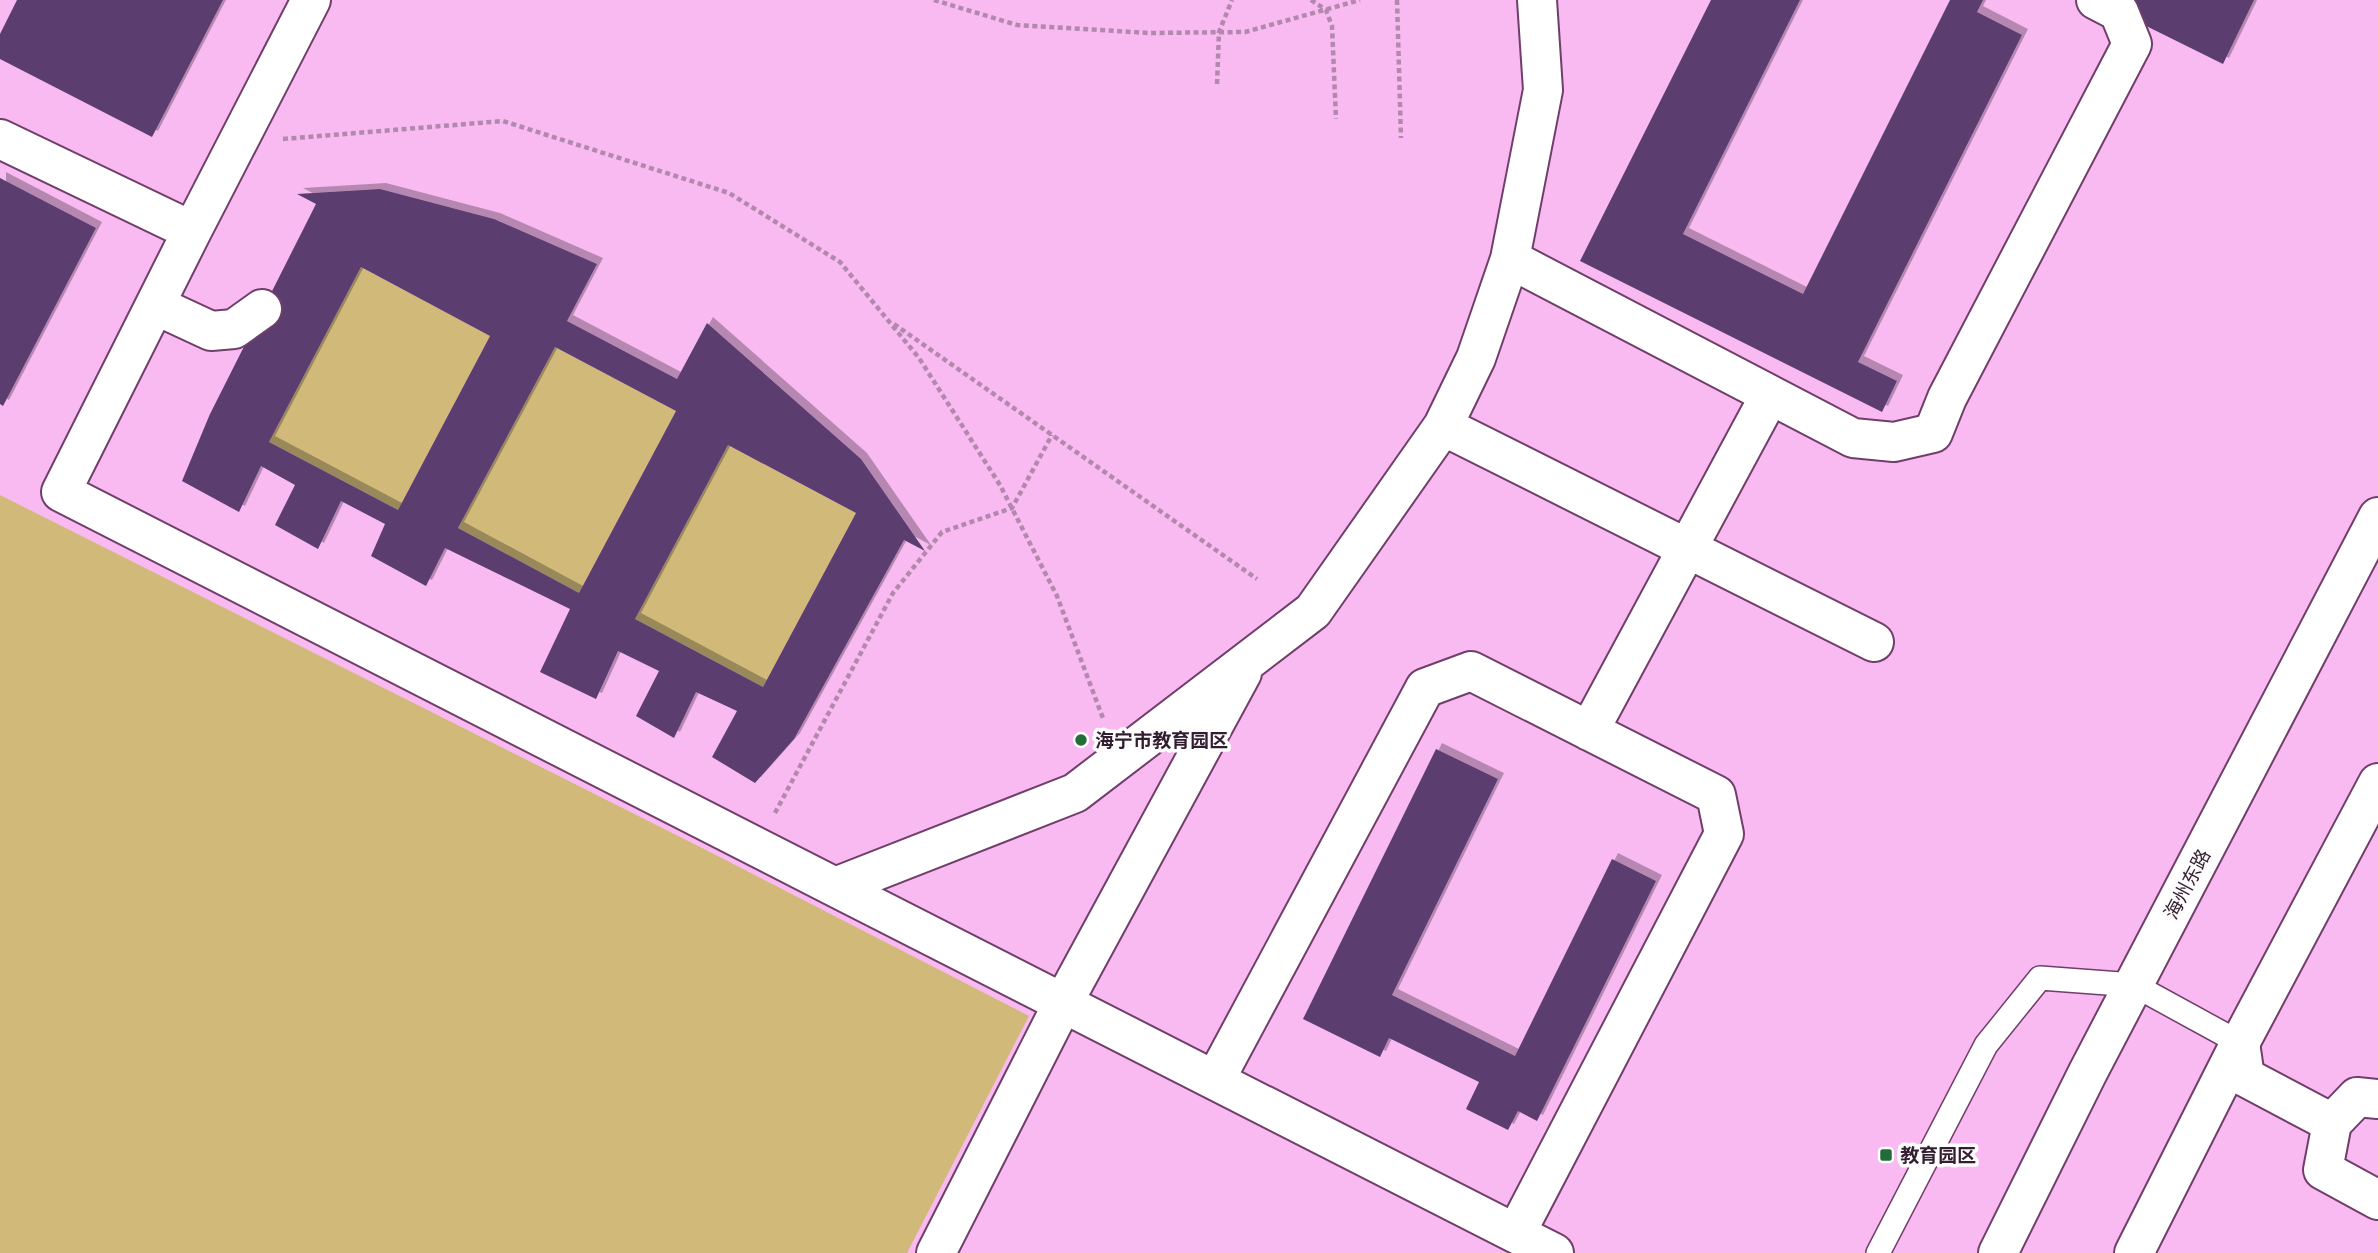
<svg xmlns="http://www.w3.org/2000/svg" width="2378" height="1253" font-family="'Fira Sans','Noto Sans SC',sans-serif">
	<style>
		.built { fill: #f8baf1 }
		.green { fill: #d1ba79 }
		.building { fill: #5b3d70; fill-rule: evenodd; filter: url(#shadow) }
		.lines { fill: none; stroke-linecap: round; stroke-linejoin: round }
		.lane-casing { stroke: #6f3f6a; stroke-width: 26 }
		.street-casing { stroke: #6f3f6a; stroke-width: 42 }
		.primary-casing { stroke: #6f3f6a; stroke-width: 42 }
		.path { stroke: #b388ad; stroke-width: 4.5; stroke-dasharray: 5 3.5; stroke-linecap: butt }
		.lane { stroke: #fff; stroke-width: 23 }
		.street { stroke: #fff; stroke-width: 38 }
		.primary { stroke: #fff; stroke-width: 38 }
		.poi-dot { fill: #236c3a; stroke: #fcfcfc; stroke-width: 2.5 }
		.labels { text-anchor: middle; stroke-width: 7; stroke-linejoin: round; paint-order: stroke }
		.poi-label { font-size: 19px; font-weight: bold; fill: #331e31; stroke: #fcfcfc; text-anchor: start }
		.street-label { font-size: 19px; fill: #331e31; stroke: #fcfcfc }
	</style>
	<defs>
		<filter id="shadow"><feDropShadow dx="6" dy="-6" stdDeviation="0" flood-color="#0004"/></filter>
	</defs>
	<rect width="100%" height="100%" fill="#fec6f7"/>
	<!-- built -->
	<path class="built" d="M0,0h2378v1253h-2378z"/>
	<!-- green -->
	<path class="green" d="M361,267l129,69 -92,174 -129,-68z
		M555,347l121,64 -97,182 -121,-65z
		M728,445l128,68 -93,174 -128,-68z
		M0,495l708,356 321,165 -122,237h-907z"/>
	<!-- building -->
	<path class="building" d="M17,0h206l-71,137 -152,-78v-25z
		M1711,0h89l-117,234 120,60 147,-294h33l-6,12 45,23 -164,327 39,19 -15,31 -302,-151z
		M2132,0h122l-31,64 -99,-49z
		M0,178l96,50 -93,178 -3,-2z
		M380,189l114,30 103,45 -30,57 110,58 30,-56 154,136 64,92 -21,-11 -110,199 -39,44 -43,-26 25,-46 -41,-19 -22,46 -38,-22 23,-45 -41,-20 -22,48 -56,-27 30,-63 -125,-61 -19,38 -55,-30 14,-32 -44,-23 -23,48 -43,-24 20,-40 -34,-19 -22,46 -57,-31 28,-67 106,-210 -19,-10zM361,267l129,69 -92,174 -129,-68zM555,347l121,64 -97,182 -121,-65zM728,445l128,68 -93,174 -128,-68z
		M1436,749l62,30 -106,216 123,61 97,-197 44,22 -119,240 -19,-10 -10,19 -42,-21 13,-27 -90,-44 -9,19 -77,-38z"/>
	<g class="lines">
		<defs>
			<path id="lane" d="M1878,1253l108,-208 54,-67 94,7 106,58"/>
			<path id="street" d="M311,0l-119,231 -131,261 774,395 240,-94 238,-182 130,-185 33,-68 34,-99 33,-169 -6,-90
				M0,139l192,92
				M1510,259l343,179 41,4 39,-9 14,-35 185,-354 -13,-32 -23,-12
				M155,305l56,26 23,-2 28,-20
				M1443,426l431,216
				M1589,731l181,-336
				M835,887l719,366
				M2240,1043l5,34 87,46 -9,47 55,30
				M1215,1080l210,-392 46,-17 245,124 8,39 -208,399
				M2332,1123l25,-26 21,2
				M936,1253l127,-250 179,-330"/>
			<path id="primary" d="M1998,1253l90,-181 290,-555
				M2134,1253l106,-210 138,-260"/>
		</defs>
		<!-- lane casing -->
		<use href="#lane" class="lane-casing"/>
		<!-- street casing -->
		<use href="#street" class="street-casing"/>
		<!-- primary casing -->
		<use href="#primary" class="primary-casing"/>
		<!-- path -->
		<path class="path" d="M934,0l83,25 132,8 96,-1 115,-32
			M1311,0l15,10 6,16 4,93
			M1397,0l4,138
			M1217,84l2,-52 13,-32
			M283,139l220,-18 226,72 111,69 79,96 81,127 57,111 47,125
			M894,324l363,255
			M775,813l118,-220 49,-61 70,-24 40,-73"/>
		<!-- lane -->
		<use href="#lane" class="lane"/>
		<!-- street -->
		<use href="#street" class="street"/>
		<!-- primary -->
		<use href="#primary" class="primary"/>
	</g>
	<!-- markers -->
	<g class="poi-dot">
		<circle cx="1081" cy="740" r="7"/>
		<rect x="1879" y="1148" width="14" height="14" rx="3.5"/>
	</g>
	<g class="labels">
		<!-- poi labels -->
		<g class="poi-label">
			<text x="1095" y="747">海宁市教育园区</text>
			<text x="1900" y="1162">教育园区</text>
		</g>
		<!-- street labels -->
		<g class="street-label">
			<text transform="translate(2187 884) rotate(-62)" y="7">海州东路</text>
		</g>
	</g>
</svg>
